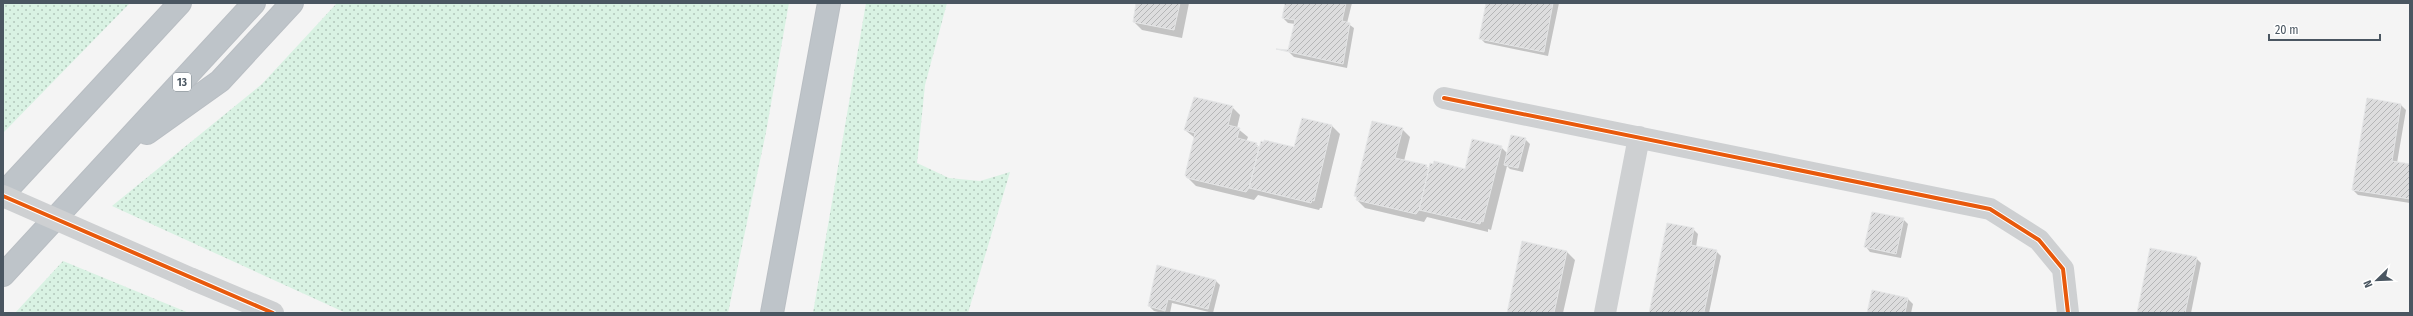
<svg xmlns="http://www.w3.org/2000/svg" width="2413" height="316" font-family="'Fira Sans Condensed',sans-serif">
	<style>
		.green { fill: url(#green-dots) }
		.shadow { fill: #0003 }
		.building { fill: url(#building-hatch); stroke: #e5e6e7 }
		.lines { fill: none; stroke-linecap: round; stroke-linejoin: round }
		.highway-casing { stroke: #b9bec3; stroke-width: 24 }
		.minor { stroke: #ced0d2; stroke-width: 22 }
		.highway { stroke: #bec4c9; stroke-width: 22 }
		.minor-bridge { stroke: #ced0d2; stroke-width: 22 }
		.cycleway-casing { stroke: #fff; stroke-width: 6 }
		.cycleway { stroke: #e8590c; stroke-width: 4 }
		.labels { text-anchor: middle; stroke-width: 3.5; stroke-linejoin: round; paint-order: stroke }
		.shield { fill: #fff; stroke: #808990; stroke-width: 1 }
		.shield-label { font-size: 11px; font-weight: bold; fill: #4a5661 }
	</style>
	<defs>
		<pattern id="green-dots" width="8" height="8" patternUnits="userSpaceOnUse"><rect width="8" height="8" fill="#d9f2e3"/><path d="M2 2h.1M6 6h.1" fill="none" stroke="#b2c7bb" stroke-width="1.8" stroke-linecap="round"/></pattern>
		<pattern id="building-hatch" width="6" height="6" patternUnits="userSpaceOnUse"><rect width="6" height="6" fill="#ddddde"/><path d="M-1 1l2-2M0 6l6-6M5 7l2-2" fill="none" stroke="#b5b6b7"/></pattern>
	</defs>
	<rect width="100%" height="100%" fill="#f4f4f4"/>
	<!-- green -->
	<path class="green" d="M4,3h126l-127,130v-129z
		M337,3h452l-23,129 -38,181h-382l-234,-107 150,-122z
		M866,3h81l-22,82 -8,78 32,15 31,3 30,-9 -42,141h-155z
		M63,261l126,52h-174z"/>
	<!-- shadow -->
	<path class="shadow" d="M1137,3h52l-7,35 -40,-8 -8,-8z
		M1286,3h66l-5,20 7,5 -7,40 -53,-11 -5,-5 6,-28 -7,-1 -5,-5z
		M1487,3h72l-11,53 -63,-13 -5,-5z
		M2401,105l5,5 -9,53 13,2v38l-52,-8 -5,-5z
		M1232,107l8,8 -3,13 11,9 -2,5 10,2 4,4h35l37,-22 8,8 -18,74h-2l-1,2 -61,-15 -4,5 -58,-14 -9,-9 8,-39 -10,-8z
		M1402,129l8,8 -6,24 22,5 4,4h36l35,-23 7,7 17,-15 5,5 -7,28 -13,-3 -3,-3 -16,64 -3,-1v3l-61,-15 -3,5 -59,-14 -8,-8 -1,-4z
		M1903,219l5,5 -7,34 -31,-6 -4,-5z
		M1693,229l5,5 -2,13 20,4 5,5 -12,57h-59z
		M1567,252l8,8 -12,53h-55z
		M2196,258l5,5 -10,50h-53z
		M1215,280l5,5 -7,28 -41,-10 -2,10h-8l-8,-2 -5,-5z
		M1908,299l5,5 -2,9h-43z"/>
	<!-- building -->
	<path class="building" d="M1136,3h44l-6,27 -41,-8z
		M1285,3h61l-4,18 8,2 -7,41 -67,-15 12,1 7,-30 -13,-2z
		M1486,3h67l-9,49 -65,-13z
		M1194,97l39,9 -5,19 12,3 -3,10 20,5 -1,3 3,1 -10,41 -3,4 -59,-14 -2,-3 10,-42 -11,-3z
		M2367,98l34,6 -9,57 18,3v35l-58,-9z
		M1302,118l30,7 -18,76 -2,-1 -1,3 -62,-15 12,-47 3,1v-2l30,7z
		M1372,121l31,7 -8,30 32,7 -1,3 3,1 -10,41 -3,4 -60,-14 1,-3 -3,-1z
		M1511,135l15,3 -8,30 -14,-3z
		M1472,139l30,7 -19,76 -2,-1 -1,3 -61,-14 11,-47 3,1 1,-3 31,8z
		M1872,212l32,6 -8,36 -32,-7z
		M1667,223l27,5 -3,17 26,5 -13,62 6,1h-61z
		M1522,241l45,10 -13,62h-47z
		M2150,248l47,9 -12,56h-48z
		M1157,265l59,15 -8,29 -40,-10 -3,12 -17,-5z
		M1872,290l36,8 -3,15h-38z"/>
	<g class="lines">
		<defs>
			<path id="highway" d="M147,133l73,-52 72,-78
				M3,194l177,-191
				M3,275l251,-272
				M772,313l57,-310"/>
		</defs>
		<!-- highway casing -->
		<use href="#highway" class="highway-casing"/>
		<!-- minor -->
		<path class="minor" d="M1444,98l546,111 49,31 24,29 5,44
			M192,279l81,34
			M1605,313l34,-176"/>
		<!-- highway -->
		<use href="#highway" class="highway"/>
		<!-- minor-bridge -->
		<path class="minor-bridge" d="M3,196l189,83"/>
		<defs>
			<path id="cycleway" d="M1444,98l546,111 49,31 24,29 5,44
				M3,196l270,117"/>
		</defs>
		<!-- cycleway casing -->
		<use href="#cycleway" class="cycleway-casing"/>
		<!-- cycleway -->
		<use href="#cycleway" class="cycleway"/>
	</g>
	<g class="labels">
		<!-- shield labels -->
		<rect class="shield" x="173" y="73" width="18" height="18" rx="3"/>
		<g class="shield-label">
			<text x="182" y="86">13</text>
		</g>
	</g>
	<!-- border -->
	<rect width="2413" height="316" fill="none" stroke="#4a5661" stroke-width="8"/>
	<!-- north arrow -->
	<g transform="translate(2377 280) rotate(247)" stroke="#ffffff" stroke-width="3" paint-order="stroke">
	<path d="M0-3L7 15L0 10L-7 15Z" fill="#4a5661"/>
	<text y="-6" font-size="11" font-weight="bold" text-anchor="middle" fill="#4a5661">N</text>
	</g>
	<!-- scale -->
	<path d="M2269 34v6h111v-6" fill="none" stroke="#4a5661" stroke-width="2"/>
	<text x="2275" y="34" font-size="12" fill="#4a5661" stroke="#ffffff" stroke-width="3" paint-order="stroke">20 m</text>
</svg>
